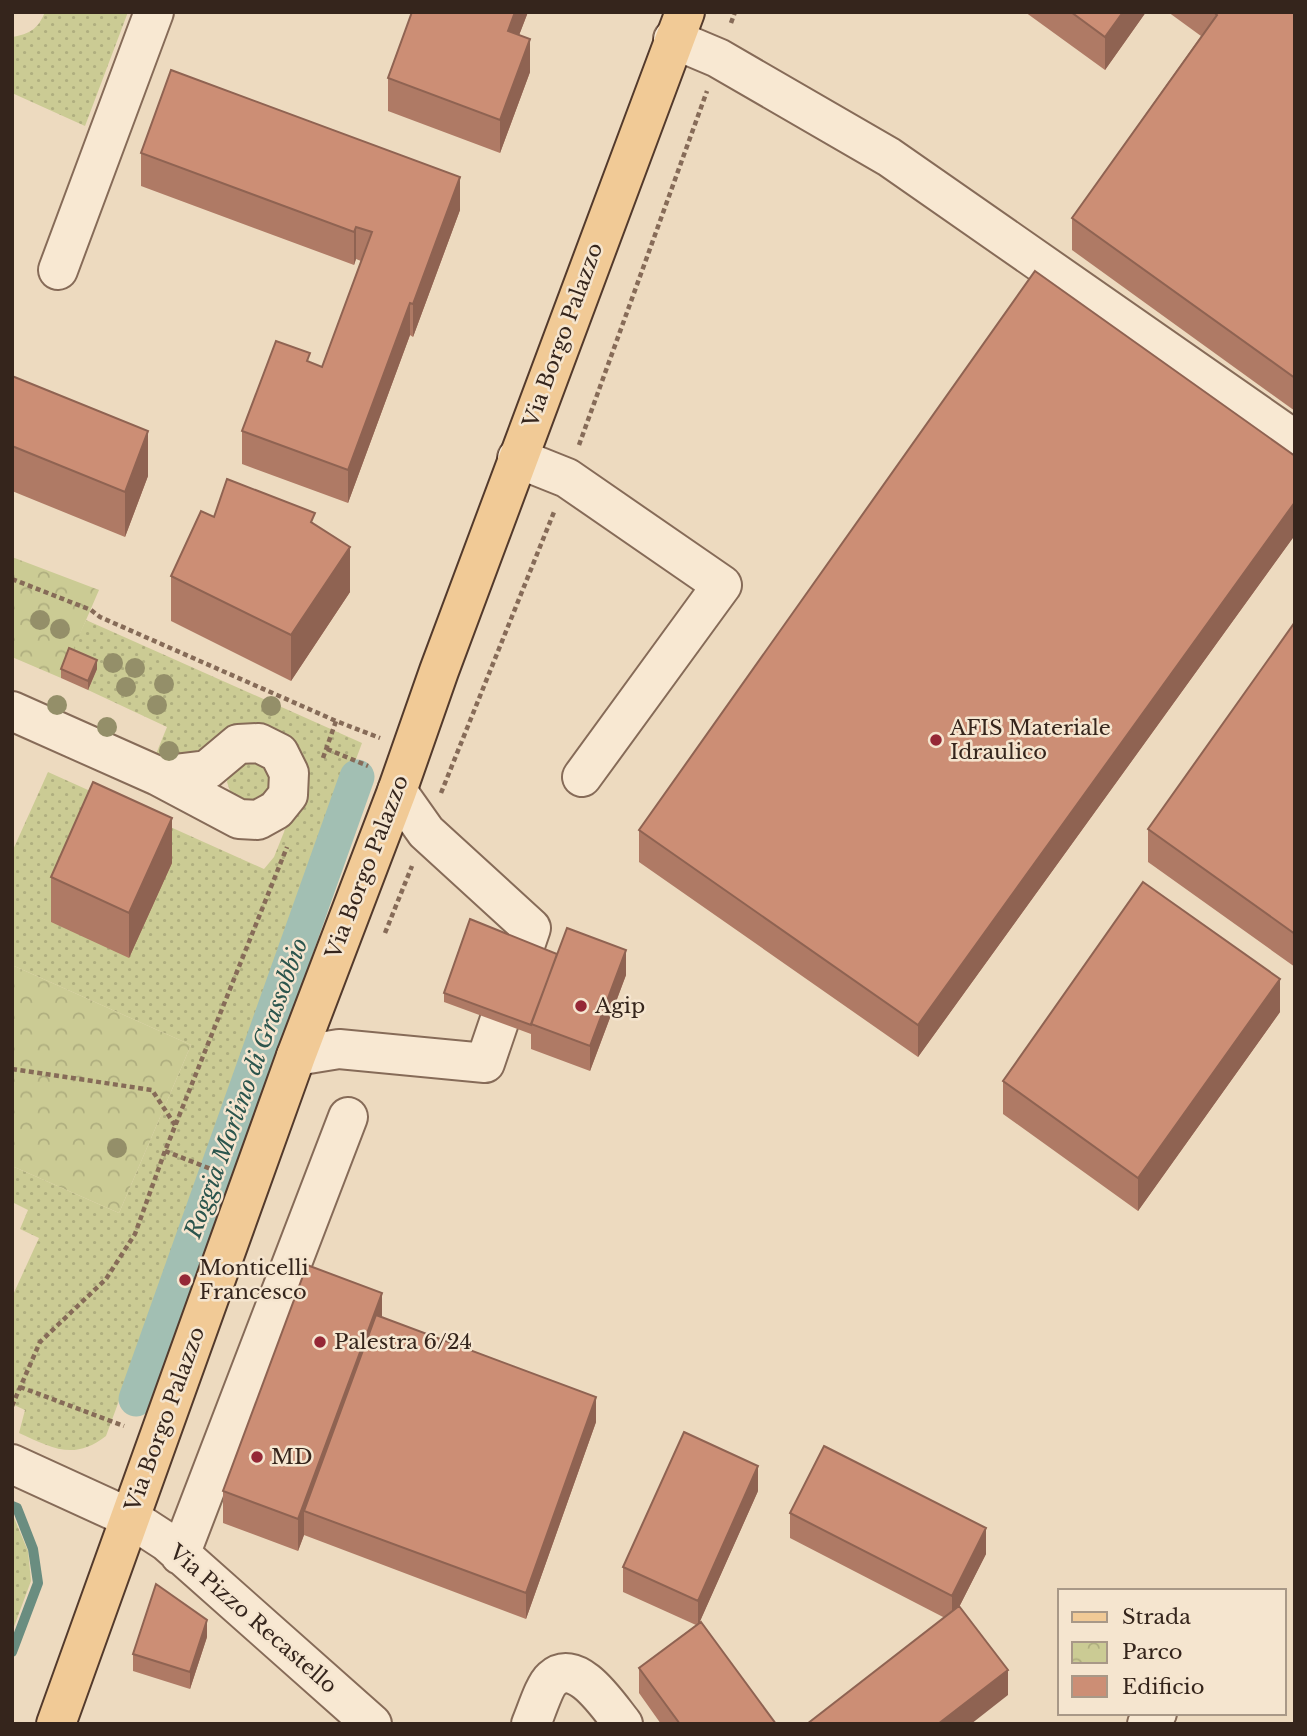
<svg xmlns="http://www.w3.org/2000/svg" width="1307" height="1736" font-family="'Libre Baskerville',serif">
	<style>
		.grass { fill: url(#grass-dots) }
		.park { fill: url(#park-crowns) }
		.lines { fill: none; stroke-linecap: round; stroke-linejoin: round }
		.stream { stroke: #6a8d80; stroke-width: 10 }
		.canal { stroke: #a2bfb3; stroke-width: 35 }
		.minor-casing { stroke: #866b58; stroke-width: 42 }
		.major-casing { stroke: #533a2c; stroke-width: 42 }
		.path { stroke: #866b58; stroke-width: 4.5; stroke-dasharray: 5 3.5; stroke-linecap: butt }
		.minor { stroke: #f8e8d2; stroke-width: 38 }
		.major { stroke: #f1ca96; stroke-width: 38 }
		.tree { fill: #948f69 }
		.wall { fill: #af7a65 }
		.shaded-wall { fill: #8f6352 }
		.building { fill: #cc8e75; stroke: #8f6352; stroke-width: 2 }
		.poi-dot { fill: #952836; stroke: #f5e5cf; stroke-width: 2.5 }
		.labels { text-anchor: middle; stroke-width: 5; stroke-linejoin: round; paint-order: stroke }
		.street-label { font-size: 21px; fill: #35251c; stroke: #f5e5cf }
		.poi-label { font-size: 21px; fill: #35251c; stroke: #f5e5cf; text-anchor: start }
		.water-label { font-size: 23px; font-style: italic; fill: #2b554d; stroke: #f5e5cf }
	</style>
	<defs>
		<pattern id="grass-dots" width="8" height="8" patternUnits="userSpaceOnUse" patternTransform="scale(1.75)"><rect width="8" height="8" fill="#cbcb94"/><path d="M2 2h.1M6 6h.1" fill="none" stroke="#afae7f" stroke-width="1.8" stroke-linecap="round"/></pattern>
		<pattern id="park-crowns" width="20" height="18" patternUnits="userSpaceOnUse" patternTransform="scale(1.75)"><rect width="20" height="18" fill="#cbcb94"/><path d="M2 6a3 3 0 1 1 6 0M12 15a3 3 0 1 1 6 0" fill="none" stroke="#afae7f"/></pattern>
	</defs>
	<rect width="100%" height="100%" fill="#eddabf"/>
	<!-- grass -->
	<path class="grass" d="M45,12h83l-43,114 -73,-33v-56c18,-3 26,-8 33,-25z
		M86,620l276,123 -256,693c-32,25 -54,12 -87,-3l6,-23 -13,-6v-107l27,-59 -19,-9 8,-19 -16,-8v-36l107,47 72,-168 -179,-80v-113l36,-80 216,97 10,-12 24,-60v-31l-98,-9 -46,2 13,-32 -79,-37 9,-21 -28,-12z
		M248,757l28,16 -15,34 -29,-10 -5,-15 2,-8z
		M12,1513l16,38 3,30 -19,51z"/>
	<!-- park -->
	<path class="park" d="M12,557l87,33 -38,88 -49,-21z
		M12,965l179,80 -72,168 -107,-47z"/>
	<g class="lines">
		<!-- stream -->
		<path class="stream" d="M12,1506l5,2 16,41 5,34 -26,69"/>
		<!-- canal -->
		<path class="canal" d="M136,1399l221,-622"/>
		<defs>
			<path id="minor" d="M673,39l45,19 171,99 406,283
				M58,270l96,-258
				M517,458l50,20 155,107 -140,192
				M12,711l146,65 81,43 19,1 18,-10 12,-15 1,-22 -10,-20 -20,-10 -21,1 -31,26 -49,6
				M296,1056l43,-7 146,14 46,-135 -105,-96 -29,-41
				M12,1464l118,54 37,24 205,182
				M180,1555l168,-438
				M531,1724c5,-11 13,-38 21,-45 25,-23 57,28 71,45
				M1147,1724l10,-11"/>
			<path id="major" d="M56,1724l240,-668 101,-265 42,-120 246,-659"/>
		</defs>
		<!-- minor casing -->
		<use href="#minor" class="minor-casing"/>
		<!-- major casing -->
		<use href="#major" class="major-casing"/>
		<!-- path -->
		<path class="path" d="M731,23l4,-11
			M579,445l128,-354
			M12,579l79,31 9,7 236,104
			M327,749l41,17
			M323,758l13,-37 44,17
			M441,793l113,-281
			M385,933l27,-67
			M12,1069l140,21 23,35
			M165,1151l51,20
			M20,1387l104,39
			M12,1406l28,-64 66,-63 29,-45 30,-83 122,-304"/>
		<!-- minor -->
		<use href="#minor" class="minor"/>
		<!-- major -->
		<use href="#major" class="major"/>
	</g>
	<!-- trees -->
	<g class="tree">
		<circle cx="40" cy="620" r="10"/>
		<circle cx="60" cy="629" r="10"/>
		<circle cx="113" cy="663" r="10"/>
		<circle cx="135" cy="668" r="10"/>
		<circle cx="164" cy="684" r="10"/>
		<circle cx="126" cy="687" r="10"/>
		<circle cx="57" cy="705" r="10"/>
		<circle cx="157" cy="705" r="10"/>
		<circle cx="271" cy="706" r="10"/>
		<circle cx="107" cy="727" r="10"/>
		<circle cx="169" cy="751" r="10"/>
		<circle cx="117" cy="1148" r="10"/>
	</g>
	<!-- wall -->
	<path class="wall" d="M412,12h116l-9,23 11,37 -30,81 -112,-42v-33z
		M1025,12h121l-41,58z
		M1168,12h127v399l-223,-161v-32l129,-182z
		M141,153l319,57 -47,127 -3,-2 -62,168 -106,-39v-33l80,-64 39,-106 -5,-2 -2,6 -213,-79z
		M12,376l136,100 -23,61 -113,-46z
		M1295,456v79l-377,522 -279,-195v-32z
		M315,525l35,67 -59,89 -120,-60v-45z
		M1295,622v345l-147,-105v-33z
		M61,669h36l-9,21 -27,-12z
		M172,863l-43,95 -78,-36v-45z
		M557,954l69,21 -36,96 -59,-22v-15l-87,-32v-9z
		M1280,1012l-142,199 -135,-97v-33z
		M382,1317l214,105 -70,197 -222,-84 -6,16 -75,-28v-32z
		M758,1491l-59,132 77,101h-115l-22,-31v-25l57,-43 -73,-33v-25z
		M790,1513l196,41 -27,53 49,88 -63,-77 -155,-80z
		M207,1637l-17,52 -57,-18v-17z"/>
	<!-- shaded-wall -->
	<path class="shaded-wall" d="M515,12h13l-20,52v-33z
		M1123,12h23l-41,58v-33z
		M530,39v33l-30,81v-33z
		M460,177v33l-47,127v-33z
		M356,227v32l-2,6v-33z
		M410,303v32l-62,168v-33z
		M148,431v45l-23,61v-45z
		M1295,502v33l-377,522v-32z
		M350,547v45l-59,89v-46z
		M97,660v9l-9,21v-9z
		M172,818v45l-43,95v-45z
		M626,950v25l-36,96v-25z
		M1280,979v33l-142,199v-33z
		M382,1293v33l-78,185v24l-6,16v-32z
		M596,1397v25l-70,197v-26z
		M758,1466v25l-60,135v-25z
		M986,1528v26l-34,67v-25z
		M207,1620v17l-17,52v-17z
		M1008,1670v25l-37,29h-33z"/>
	<!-- building -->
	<path class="building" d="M412,12h103l-7,19 22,8 -30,81 -112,-42z
		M1071,12h52l-18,25z
		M1214,12h81v366l-223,-160 145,-203z
		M171,70l289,107 -47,127 -3,-1 -62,167 -106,-39 34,-90 34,12 -3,8 15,6 50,-135 -16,-5 -2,5 -213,-79z
		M1035,271l260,185v46l-377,523 -279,-195z
		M12,376l136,55 -23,61 -113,-46z
		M227,479l88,34 -4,9 39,25 -59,88 -120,-59 30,-65 13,6z
		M1295,622v312l-147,-105z
		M69,648l28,12 -9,21 -27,-12z
		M93,782l79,36 -43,95 -78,-36z
		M1143,882l137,97 -142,199 -135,-97z
		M470,919l87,35 -26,71 -87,-32z
		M567,928l59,22 -36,96 -59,-22z
		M307,1265l75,28 -84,226 -75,-28z
		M376,1315l220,82 -70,196 -222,-82z
		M684,1432l74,34 -60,135 -75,-34z
		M824,1446l162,82 -34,68 -162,-83z
		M156,1584l51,36 -17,52 -57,-18z
		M959,1606l49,64 -70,54h-131z
		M701,1622l75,102h-96l-41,-56z"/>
	<!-- markers -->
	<g class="poi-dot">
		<circle cx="936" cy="740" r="7"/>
		<circle cx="581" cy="1006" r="7"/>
		<circle cx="185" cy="1280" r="7"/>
		<circle cx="320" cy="1342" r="7"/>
		<circle cx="257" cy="1457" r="7"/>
	</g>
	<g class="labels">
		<!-- street labels -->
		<g class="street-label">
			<text transform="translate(563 335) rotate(-70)" y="7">Via Borgo Palazzo</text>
			<text transform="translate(367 867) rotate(-69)" y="7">Via Borgo Palazzo</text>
			<text transform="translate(165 1419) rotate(-70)" y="7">Via Borgo Palazzo</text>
			<text transform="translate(253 1619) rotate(41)" y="7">Via Pizzo Recastello</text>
		</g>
		<!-- poi labels -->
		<g class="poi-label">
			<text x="950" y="735">AFIS Materiale<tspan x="950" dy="24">Idraulico</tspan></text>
			<text x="595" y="1013">Agip</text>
			<text x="199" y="1275">Monticelli<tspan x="199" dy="24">Francesco</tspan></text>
			<text x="334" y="1349">Palestra 6/24</text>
			<text x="271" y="1464">MD</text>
		</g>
		<!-- water labels -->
		<g class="water-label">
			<text transform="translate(246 1088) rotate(-70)" y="8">Roggia Morlino di Grassobbio</text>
		</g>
	</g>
	<!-- border -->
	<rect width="1307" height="1736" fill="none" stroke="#35251c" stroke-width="28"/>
	<!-- legend -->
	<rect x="1058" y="1589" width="228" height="126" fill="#f5e5cf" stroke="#a89887" stroke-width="2"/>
	<rect x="1072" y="1612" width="35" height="10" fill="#f1ca96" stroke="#a89887" stroke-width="2"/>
	<text x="1122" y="1624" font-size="21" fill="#35251c">Strada</text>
	<rect x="1072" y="1642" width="35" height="21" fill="url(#park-crowns)" stroke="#a89887" stroke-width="2"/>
	<text x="1122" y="1659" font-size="21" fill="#35251c">Parco</text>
	<rect x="1072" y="1676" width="35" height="21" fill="#cc8e75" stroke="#a89887" stroke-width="2"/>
	<text x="1122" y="1694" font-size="21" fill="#35251c">Edificio</text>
</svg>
